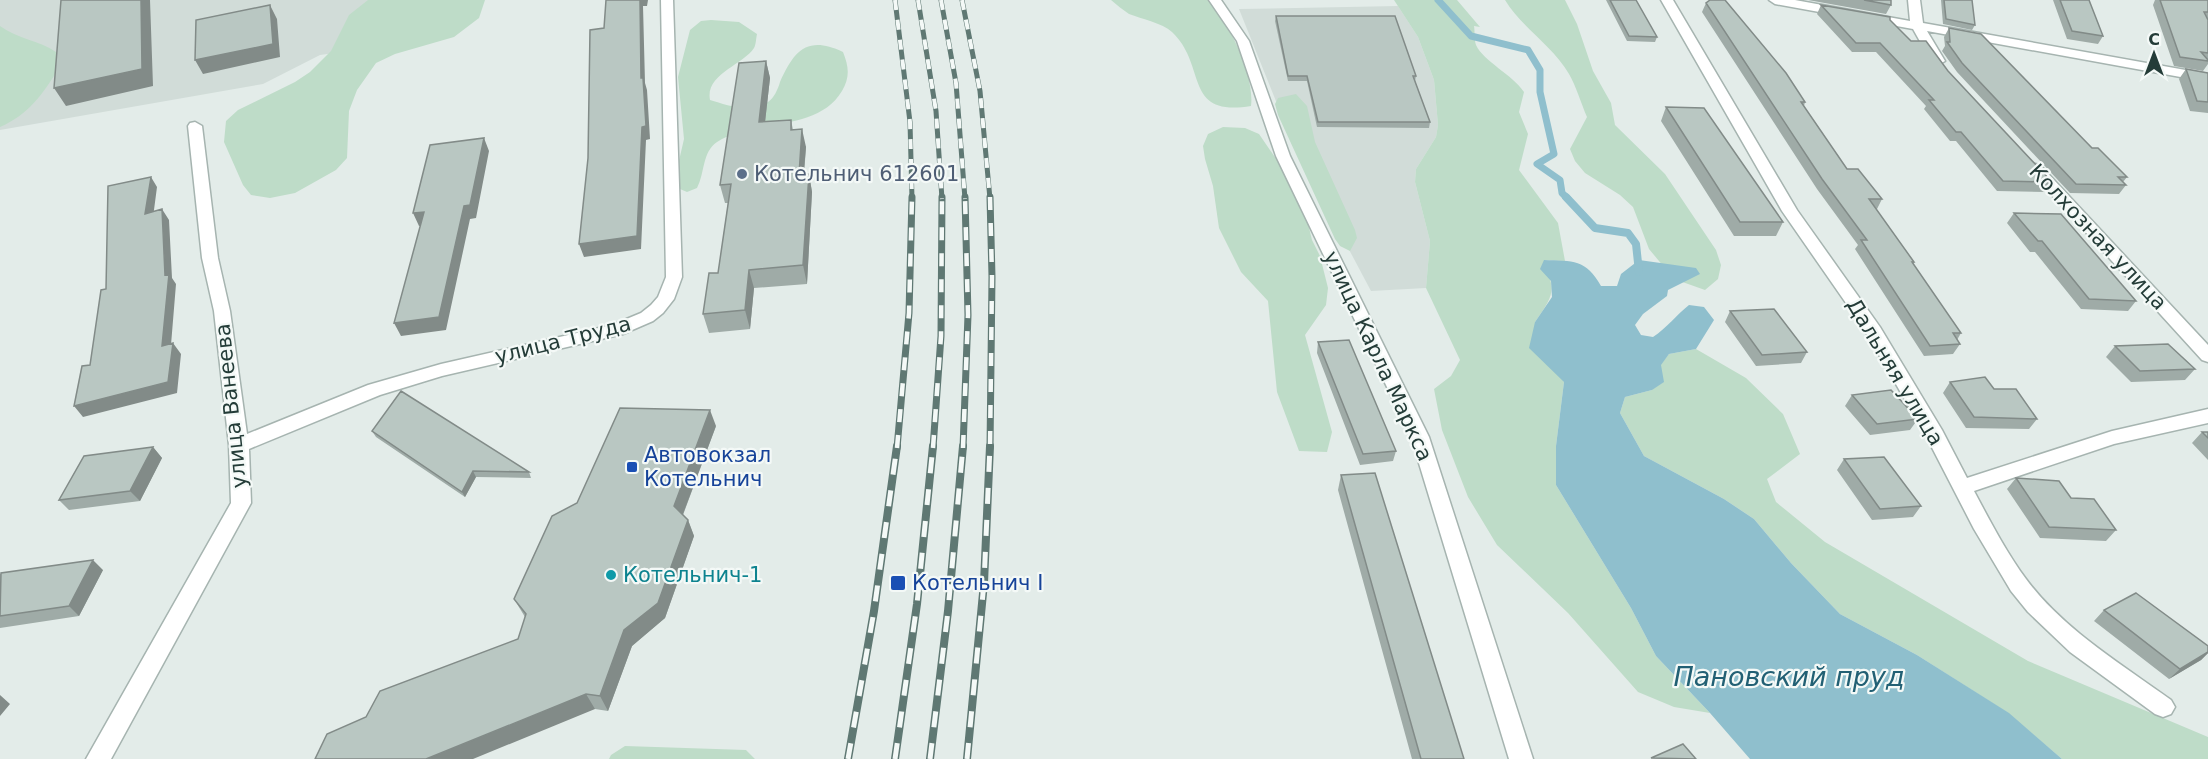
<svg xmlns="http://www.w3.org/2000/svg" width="2208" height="759" font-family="'DejaVu Sans',sans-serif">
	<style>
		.built { fill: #d1dcd8 }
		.green { fill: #bedcc8 }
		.water { fill: #8fbfcd }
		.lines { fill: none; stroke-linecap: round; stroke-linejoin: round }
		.stream-far1 { stroke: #8fbfcd; stroke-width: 7 }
		.stream { stroke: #8fbfcd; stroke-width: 8 }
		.street-casing { stroke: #a6b4b0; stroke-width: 3 }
		.street { fill: #fff; fill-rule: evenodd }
		.rail-far2-casing { stroke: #5f7873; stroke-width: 5 }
		.rail-far1-casing { stroke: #5f7873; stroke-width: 7 }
		.rail-casing { stroke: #5f7873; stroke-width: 8 }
		.rail-far2 { stroke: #f4f9f7; stroke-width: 4; stroke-dasharray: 10; stroke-linecap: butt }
		.rail-far1 { stroke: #f4f9f7; stroke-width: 4.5; stroke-dasharray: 13; stroke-linecap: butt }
		.rail { stroke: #f4f9f7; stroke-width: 5; stroke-dasharray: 16; stroke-linecap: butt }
		.wall { fill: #9faba7 }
		.shaded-wall { fill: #828b88 }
		.building { fill: #b9c7c2; stroke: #828b88; stroke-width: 1.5 }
		.service-dot { fill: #5c6f8a; stroke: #f4f9f7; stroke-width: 2 }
		.transit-dot { fill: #1a4fb4; stroke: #f4f9f7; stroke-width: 2 }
		.culture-dot { fill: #0f9aa8; stroke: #f4f9f7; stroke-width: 2 }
		.labels { text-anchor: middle; stroke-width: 4.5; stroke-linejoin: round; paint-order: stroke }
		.service-label { font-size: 21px; fill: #4e5e75; stroke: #f4f9f7; text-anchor: start }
		.street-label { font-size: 21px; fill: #243c38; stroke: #f4f9f7 }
		.transit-label { font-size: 21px; fill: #164399; stroke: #f4f9f7; text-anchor: start }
		.culture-label { font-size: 21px; fill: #0d838f; stroke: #f4f9f7; text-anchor: start }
		.near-water-label { font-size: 27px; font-style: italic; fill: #226074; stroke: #f4f9f7 }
	</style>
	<rect width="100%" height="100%" fill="#e3ece9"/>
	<!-- built -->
	<path class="built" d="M0,0h438l-16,41 -102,14 -57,29 -263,46z
		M1398,6l20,31 16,43 4,45 -2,12 -20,32 -1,13 15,59 -4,47 -55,3 -77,-145 -55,-137z"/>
	<!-- green -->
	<path class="green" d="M368,0h117l-6,18 -25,19 -59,17 -19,9 -19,27 -8,21 -2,47 -11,12 -41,23 -25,5 -19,-3 -8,-10 -19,-43 2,-21 12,-11 57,-28 15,-10 21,-21 18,-36z
		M1111,0h100c18,25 44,75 40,106 -69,11 -43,-40 -79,-74 -10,-9 -30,-13 -43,-18 -6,-4 -12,-9 -18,-14z
		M1394,0h63l23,27 -6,-1c1,5 0,13 2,19 8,17 36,29 48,47l-5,20 9,22 -9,36 39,53 7,38 -21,-1c12,33 10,34 -9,62l29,60 -8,64v39l75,123 25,48 54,57 -36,-6 -36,-15 -70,-79 -71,-68 -29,-48 -26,-67 -8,-41 17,-13 9,-16 -34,-72 4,-47 -15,-59 1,-13 20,-32 2,-12 -4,-45 -16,-43z
		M1505,0h60l12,24 16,47 18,32 4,22 50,49 51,76 5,15 -3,14 -13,11 -31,-11 -25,-30 -16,-42 -13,-12 -35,-22 -10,-12 -5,-12 17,-32c-6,-14 -11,-31 -18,-43 -17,-29 -47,-46 -64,-74z
		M711,20l28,2 18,12c-1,4 -1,11 -3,14 -11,17 -49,26 -44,52 17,5 40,14 58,2 6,-4 10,-13 12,-20 14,-31 27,-47 63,-30 6,15 7,25 -1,39 -25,42 -89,27 -125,51 -15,10 -12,31 -20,46l-10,4 -7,-3 -5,-11 9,-39 -6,-62 12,-47 11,-9z
		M0,26c17,13 39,14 56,26l3,16c-16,26 -31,47 -59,59z
		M1296,94l11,12 8,36 40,88 2,8 -7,13 -10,-5 -5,-7 -57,-124 -3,-11 3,-6z
		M1223,127l22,1 14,6 42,61 11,45 8,16 8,32 -2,17 -21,30 27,97 -5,20 -28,-1 -22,-59 -9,-91 -27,-29 -22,-44 -6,-42 -8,-27 -2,-13 5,-12z
		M1696,349l50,29 37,36 17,40 -33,25 9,23 49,40 203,119 180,76v22h-146l-54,-46 -91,-58 -77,-41 -49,-51 -37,-44 -30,-20 -80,-43 -24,-43 5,-16 27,-7 8,-25 9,-11z
		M625,746l121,4 9,9h-146l2,-4z"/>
	<!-- water -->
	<path class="water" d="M1544,260c29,1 42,-1 57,26h16l4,-12 18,-14 57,8 4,6 -32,16 -1,6 -24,18 -8,11 6,10 12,2c14,-9 23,-22 36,-32l15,2 10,13 -18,29 -27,5 -8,11 3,17 -12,8 -27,7 -5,16 24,43 80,43 30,20 37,44 49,51 77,41 92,58 53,46h-312l-40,-46 -54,-57 -25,-48 -75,-123v-39l8,-64 -35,-34 6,-26 17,-25 -1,-16 -11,-12z"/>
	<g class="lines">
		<!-- stream-far1 -->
		<path class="stream-far1" d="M1438,0l33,36 57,14 12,20v22l14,62 -17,10 23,16 2,13 6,6"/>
		<!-- stream -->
		<path class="stream" d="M1566,197l29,31 33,5 8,11 3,28"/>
		<defs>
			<path id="street" d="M661,0h12l9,277 -8,22 -11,14 -10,8 -30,13 -181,42 -62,19 -131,54 2,54 -140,256h-25l145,-256 -2,-58 -15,-134 -12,-53 -14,-132 2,-3 5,-1 7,4 16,132 12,53 17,123 121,-49 73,-21 171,-39 29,-12 10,-8 7,-8 8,-20z
				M1209,0h12l28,41 41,115 139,281 104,322h-24l-98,-322 -135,-281 -39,-115z
				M1661,0h12l124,210 83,117 62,103 25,48 145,-47 96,-22v14l-94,21 -140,47c16,30 32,61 52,88 37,50 95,85 145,121l4,7 -4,7 -8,3 -8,-3 -85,-62 -42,-40 -17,-21 -37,-62 -48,-93 -62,-107 -82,-118z
				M1769,0h26l115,21 -2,-21h12l3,23 285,51v8l-281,-51 18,30 -7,4 -7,-4 -18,-32 -138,-25z
				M2035,164l5,1 168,180v17l-6,-2 -172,-189 -2,-3 2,-3z"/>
		</defs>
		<!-- street casing -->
		<use href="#street" class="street-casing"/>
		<!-- street -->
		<use href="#street" class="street"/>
		<defs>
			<path id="rail-far2" d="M895,0l15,122 2,77
				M918,0l18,111 6,88
				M941,0l15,83 9,116
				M962,0l18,91 10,108"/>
			<path id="rail-far1" d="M990,197l2,80 -2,171
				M897,448l12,-135 3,-116
				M933,448l8,-112 1,-139
				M963,448l5,-133 -3,-118"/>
			<path id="rail" d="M848,759l26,-148 23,-165
				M895,759l22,-155 16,-158
				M930,759l18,-148 15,-165
				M967,759l17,-176 6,-137"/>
		</defs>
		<!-- rail-far2 casing -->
		<use href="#rail-far2" class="rail-far2-casing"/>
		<!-- rail-far1 casing -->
		<use href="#rail-far1" class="rail-far1-casing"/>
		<!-- rail casing -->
		<use href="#rail" class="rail-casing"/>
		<!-- rail-far2 -->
		<use href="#rail-far2" class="rail-far2"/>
		<!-- rail-far1 -->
		<use href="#rail-far1" class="rail-far1"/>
		<!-- rail -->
		<use href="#rail" class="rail"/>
	</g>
	<!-- wall -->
	<path class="wall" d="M1606,0h30l21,37 -2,5 -28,-1z
		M1808,0h83v5l-5,9z
		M1941,0h31l3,25 -3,5 -29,-6z
		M2053,0h36l14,36 -5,8 -31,-5z
		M2155,0h53v64l-5,7 -29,-5 -21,-61z
		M1706,3l99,99 -1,4 43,63 35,30 -5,10h-1l38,53 -1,2 48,69 -4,7 3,4 -7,10 -29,2 -69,-107 3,-4 -41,-56 -115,-177z
		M1821,5l69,15 21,21 37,30 104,111 -7,10 -48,-1 -41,-50h-6l-26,-32 2,-3 -50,-54h-24l-35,-38z
		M1276,16l140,60 -1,5 15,41 -1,6 -112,-1 -10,-46h-19l-13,-60z
		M1949,28l178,149 -4,5 3,3 -7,9 -49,-1 -113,-121 -15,-21 3,-5 -1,-9z
		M766,61l4,17 -5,44 26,-2 2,10 13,17 -2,28 5,-1 3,18 -5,92 -53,4 -4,41 -41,4 -6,-19 15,-41 10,-70h-3l-5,-18z
		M2186,69l22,4v40l-18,-2 -11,-32z
		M1666,107l117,115 -7,14h-42l-73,-115z
		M2014,213l122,88 -8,10 -47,-2 -46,-57h-5l-23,-29z
		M1730,311l77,41 -6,11 -45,3 -31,-44z
		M1318,342l78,109 -3,10 -33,4 -43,-112z
		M2115,346l80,23 -10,11 -54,2 -25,-25z
		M1950,382l87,37 -8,10 -63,-1 -23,-35z
		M1852,395l66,24 -8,11 -40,5 -25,-29z
		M716,426l-33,89 5,5 6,16 -29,82 -33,28 -24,65 -13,-2 -229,8 152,-78 7,-22 -11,-18z
		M372,431l157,41 2,6 -55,-1 -11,20 -89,-60z
		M2202,432h6v28l-16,-17z
		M153,447l9,11 -22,43 -71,9 -10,-10z
		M1844,459l77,47 -8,11 -41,3 -35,-50z
		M1341,475l123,284h-52l-74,-269z
		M2016,478l55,20 45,32 -10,11 -66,-3 -33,-49z
		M103,570l-24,46 -79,12v-54z
		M2104,610l104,36v7l-7,7 -32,19 -75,-58z"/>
	<!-- shaded-wall -->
	<path class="shaded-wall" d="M141,0h9l3,86 -87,20 -12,-18z
		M640,0h8l-1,6h-4l2,77 2,7 3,49 -4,1 -5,109 -57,8 -5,-13z
		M270,5l7,14 3,38 -77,17 -8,-14z
		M766,61l4,17 -7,62 -4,-18z
		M802,129l4,18 -4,46 -3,-18z
		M484,138l5,13 -13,67 -6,1 -24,111 -45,6 -7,-13 70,-117z
		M809,174l3,18 -5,92 -4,-19z
		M151,177l6,10 -5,38 -7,-11z
		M162,209l7,11 3,58 4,6 -6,73 -8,-11 3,-71z
		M424,212l6,13 -11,1 -6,-13z
		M749,270l5,18 -4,41 -5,-19z
		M173,343l8,11 -4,39 -94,24 -9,-11z
		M710,410l6,16 -36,96 -6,-16z
		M153,447l9,11 -22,43 -10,-10z
		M473,471l3,6 -11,20 -3,-5z
		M688,520l6,16 -29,82 -33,28 -24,65 -8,-15 24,-66z
		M93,560l10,10 -24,46 -10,-10z
		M2208,652v1l-7,7 -32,19 11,-10z
		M586,694l9,15 -122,50h-47z
		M0,695l10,9 -10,12z"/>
	<!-- building -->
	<path class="building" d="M61,0h80l1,69 -88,19z
		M606,0h34l1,78h2l3,48 -4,1 -5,109 -58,8 9,-86 2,-128 14,-2z
		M1610,0h26l21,37 -28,-1z
		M1710,0h15l61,73 19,29h-4l46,67h11l24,30h-13l45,63h-2l49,71h-8l7,11 -30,2 -69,-106h6l-45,-61 -116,-176z
		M1864,0h27v5z
		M1944,0h28l3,25 -29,-6z
		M2060,0h29l14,36 -31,-5z
		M2160,0h48v12h-4l4,8v33l-7,-1 7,8v1l-28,-4z
		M270,5l3,39 -78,16 1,-40z
		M1821,5l69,12v3l21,21h15l22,30 104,111 -49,-1 -42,-49h-5l-27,-32h5l-54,-57h-24z
		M1276,16h119l21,60h-3l17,46h-112l-11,-46h-19z
		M1949,28l32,6 111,114h6l29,29h-9l8,8 -50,-1 -114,-121 -15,-21h3z
		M766,61l-7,61 32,-2v10l11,-1 -3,46 10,-1 -6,91 -54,5 -4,40 -42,4 6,-41h9l13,-89 -11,1 19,-122z
		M2186,69l22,4v29l-11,-1z
		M1666,107l38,1 79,114h-43z
		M484,138l-14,67 -6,1 -25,111 -45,6 30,-111 -11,1 17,-68z
		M151,177l-6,37 17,-5 3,66 4,-1 -7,72 11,-3 -5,39 -94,24 8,-40 8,-1 11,-75 5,-1 2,-103z
		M2014,213l47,1 75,87 -47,-2 -47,-58h-4z
		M1774,309l33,43 -45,3 -32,-44z
		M1349,340l47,111 -33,3 -45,-112z
		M2168,344l27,25 -55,2 -25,-25z
		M1985,377l9,12h22l21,30 -63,-2 -24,-35z
		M1891,390l27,29 -41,5 -25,-29z
		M401,391l128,81 -56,-1 -11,21 -90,-61z
		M620,408l90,2 -36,96 14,14 -30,83 -34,27 -24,66 -14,-2 -160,65h-111l12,-25 39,-17 14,-26 138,-52 8,-25 -12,-15 38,-83 25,-13z
		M2202,432h6v6z
		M153,447l-23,44 -71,9 25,-44z
		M1884,457l37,49 -41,3 -36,-50z
		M1375,473l89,286h-43l-80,-284z
		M2016,478l43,3 12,17 23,1 22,31 -67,-3z
		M93,560l-24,46 -69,10 1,-43z
		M2136,593l72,53v6l-28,17 -76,-59z
		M1683,744l13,15 -45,-1z"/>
	<!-- markers -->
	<circle class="service-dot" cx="742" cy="174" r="6"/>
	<g class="transit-dot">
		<rect x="626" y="461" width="12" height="12" rx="3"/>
		<rect x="890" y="575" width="16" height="16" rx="3"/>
	</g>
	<circle class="culture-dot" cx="611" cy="575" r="6"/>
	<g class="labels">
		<!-- service labels -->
		<g class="service-label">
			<text x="754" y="181">Котельнич 612601</text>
		</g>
		<!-- street labels -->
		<g class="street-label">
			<text transform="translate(2098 237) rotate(47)" y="7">Колхозная улица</text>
			<text transform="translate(563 340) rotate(-14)" y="7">улица Труда</text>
			<text transform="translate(1378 356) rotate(65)" y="7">улица Карла Маркса</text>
			<text transform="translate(1895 372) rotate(59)" y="7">Дальняя улица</text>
			<text transform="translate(231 406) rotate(-96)" y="7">улица Ванеева</text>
		</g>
		<!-- transit labels -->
		<g class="transit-label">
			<text x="644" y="462">Автовокзал<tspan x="644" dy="24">Котельнич</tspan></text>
			<text x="912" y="590">Котельнич I</text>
		</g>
		<!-- culture labels -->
		<g class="culture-label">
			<text x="623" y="582">Котельнич-1</text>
		</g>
		<!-- near-water labels -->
		<g class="near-water-label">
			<text x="1789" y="686">Пановский пруд</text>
		</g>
	</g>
	<!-- north arrow -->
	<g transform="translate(2154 54)" stroke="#f4f9f7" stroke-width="4.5" paint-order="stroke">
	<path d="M0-4.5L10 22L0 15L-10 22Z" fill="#243c38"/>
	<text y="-9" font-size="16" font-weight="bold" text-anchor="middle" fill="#243c38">С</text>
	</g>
</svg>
